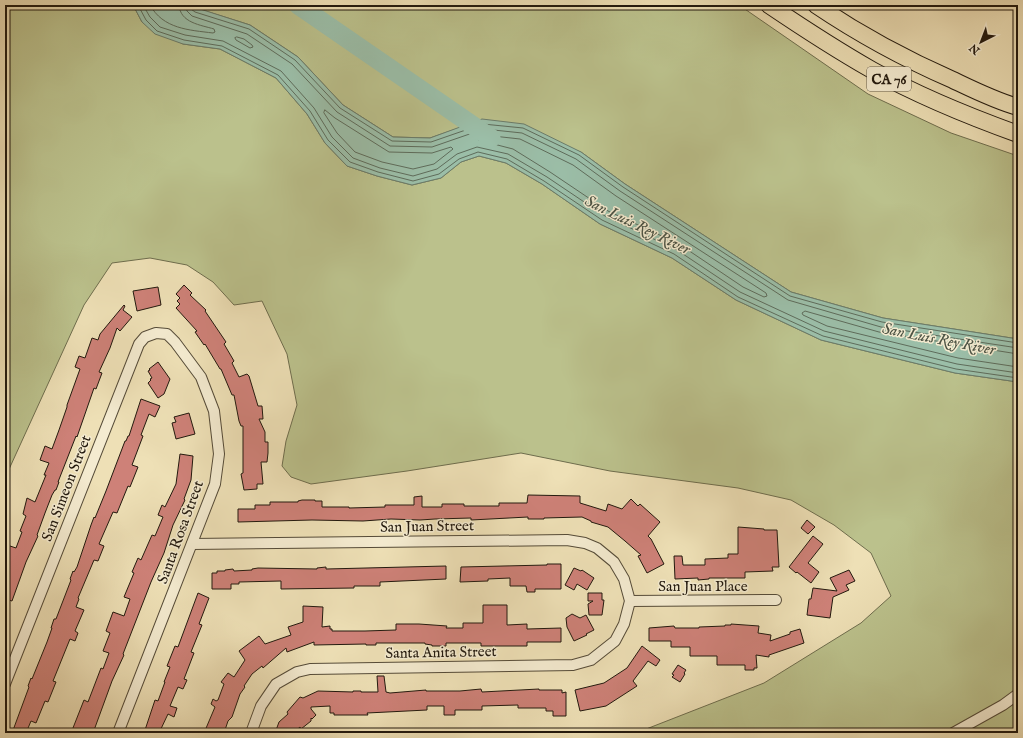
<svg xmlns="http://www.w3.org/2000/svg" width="1023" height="738" font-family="'IM FELL English',serif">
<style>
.green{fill:#bbc18c;stroke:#6e6d4d}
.water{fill:#9bbea8;stroke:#6b7c6a}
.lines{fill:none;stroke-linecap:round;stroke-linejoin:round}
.shore{stroke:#5e6c5b;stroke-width:1}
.river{stroke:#9bbea8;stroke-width:19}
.building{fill:#ce8178;stroke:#22190e}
.minor-casing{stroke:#554b38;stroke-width:12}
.trunk-casing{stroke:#22190e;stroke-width:18}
.minor{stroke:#f4ebd0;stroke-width:10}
.trunk{stroke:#eee0b6;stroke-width:16}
.labels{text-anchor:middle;stroke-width:3;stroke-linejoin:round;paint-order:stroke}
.shield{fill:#f4ebd0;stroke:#615848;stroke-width:1}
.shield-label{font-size:14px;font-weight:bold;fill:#22190e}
.street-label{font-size:15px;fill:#22190e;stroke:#f4ebd0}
.water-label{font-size:16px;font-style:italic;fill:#4c5344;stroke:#f4ebd0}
</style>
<rect width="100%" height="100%" fill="#eee0b6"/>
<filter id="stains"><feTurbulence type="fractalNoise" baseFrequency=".005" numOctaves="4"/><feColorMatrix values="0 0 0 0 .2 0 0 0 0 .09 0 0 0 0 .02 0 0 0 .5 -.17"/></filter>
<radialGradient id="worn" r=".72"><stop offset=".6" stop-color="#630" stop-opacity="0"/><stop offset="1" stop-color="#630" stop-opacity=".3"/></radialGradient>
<g class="green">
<path d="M5,5H133L142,22L183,44L220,49L276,78L307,114L325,143L347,166L377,176L412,185L441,178L461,162L479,156L506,163L542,184L600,224L672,258L736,300L821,340L955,373L1018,382V733H636L764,683L861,623L891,596L871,553L834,525L791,500L738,488L610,471L521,453L407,471L311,484L291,477L282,466L286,441L297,405L287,354L262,301L234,305L213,282L187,265L150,258L112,263L84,305L5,478Z"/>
<path d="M192,5H739L868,94L951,133L1018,156V339L883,318L791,292L625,184L581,152L482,120L430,138L393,137L343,105L298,57L250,25L196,8Z"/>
</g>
<path class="water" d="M133,5H192L197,8L250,25L298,57L343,105L393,137L430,138L482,119L524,124L581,152L625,184L791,292L883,318L1018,339V382L955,373L821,340L736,300L672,258L600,224L542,184L506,163L479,156L461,162L441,178L412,185L377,176L347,166L325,143L307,114L276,78L220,49L183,44L155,34L142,22Z"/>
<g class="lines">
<g class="shore">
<path d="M138,5L146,20L157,31L184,40L222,46L278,75L310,111L328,140L350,162L378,172L413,181L439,174L459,159L478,152L507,159L544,181L602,220L674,254L738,297L823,336L956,369L1018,378"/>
<path d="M143,5L150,17L160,27L185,35L223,41L281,71L314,108L332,137L353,158L380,168L413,176L437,169L457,154L477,147L508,154L547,177L605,216L677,250L740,292L824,331L957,364L1018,373"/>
<path d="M150,5C163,29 189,30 213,33L215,32L214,29C201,25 180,23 179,5"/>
<path d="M185,5L187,11L192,16L247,34L292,64L337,112L390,146L432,147L484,129L522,133L576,159L620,191L788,300L881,327L1018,348"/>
<path d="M191,5V9L195,12L249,29L295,60L340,108L392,141L431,142L483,124L523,128L579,155L623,187L790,296L882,322L1018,343"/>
<path d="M237,37L244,39L252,45L253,47L250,48L236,40L235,38Z"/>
<path d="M325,110L335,118L389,152L432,153L451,147L453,149L434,164L413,169L382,162L355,152L337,133L324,113Z"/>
<path d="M484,135L520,139L573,165L616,196L766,293L767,296L764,297L743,287L679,244L608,211L550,172L513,149L478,140V137Z"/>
<path d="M1018,354L879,332L805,311L802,313L803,315L827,326L958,358L1018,367"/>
</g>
<path class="river" d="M298,5L491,138"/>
</g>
<g class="building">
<path d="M184,285L192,293L190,295L206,310L205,311L226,342L224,344L234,361L232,363L239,377L247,374L249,376L258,406H262L263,419H259L265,432V442H268V453L267,462H261L263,484H257V489L244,490L241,474L243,473V426H241L239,421L234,395H232L221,369H220L205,344L204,345L195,332L197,331L176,308L180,304L177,301L180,298L176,294Z"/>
<path d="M158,287L161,305L137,311L133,291Z"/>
<path d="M124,305L125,306L123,310L132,317L120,331L117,328L110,348L99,372L102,373L96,389L94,388L77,437L76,436L58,482H59L56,490H55L52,495L45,513L37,535L38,536L26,562L12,601L5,599V580L8,570L5,569V549L7,545L16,548L22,532L20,531L26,516L23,514L27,498L35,502L46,475H44L49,463L40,460L45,446L52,449L59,430L67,407V405L80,369L75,367L79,356L85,358L92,338L98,340L100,334Z"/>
<path d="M158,362L170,379L164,394L158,398L148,383L151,380L150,379L152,378L148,371L150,370L149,369Z"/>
<path d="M141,399L160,406L155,417L149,414L141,435L143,436L132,465L138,467L130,487L128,486L117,513L113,512L99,544L104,546L98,561L94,560L78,598L79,599L76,607L84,610L75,631L78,633L75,641L70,639L53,681L56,682L48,702L45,701L36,723L31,721L26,733H12L29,687L28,686L31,678L32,679L47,642L52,628H51L54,619H56L71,580L70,579L73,571L74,572L77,567L91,525L94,517L95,518L106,491L125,441H126L128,436H129Z"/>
<path d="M189,413L195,434L176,439L172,423L176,422L174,417Z"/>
<path d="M180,454L193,456L191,480L184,499L185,500L173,525L164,553L151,582L123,654L124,655L112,681L93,733H71L84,700L88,702L101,668L103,669L109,653L103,651L110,633L106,631L113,612L124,616L130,599L124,597L134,573L132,572L138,558L141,560L152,535L155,536L163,517L158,515L162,505L165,507L176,484Z"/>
<path d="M528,495L580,496V503L606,511L608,504L622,509L631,499L638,506L640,504L660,522L648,536L651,539L664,564L647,573L638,556L641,555L625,541L608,527L591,522V521L582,517L544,518V519H528V517L471,520V518L435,519L420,520L391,519L363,521L312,520L238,522V509H255V505H270V502H298V501L302,500H315V501H322V507H349V508L385,507V505H414V497L422,496V507H442V504H464V506H499V503H527Z"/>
<path d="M807,520L815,527L808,534L801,528Z"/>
<path d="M738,527L764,529V530H777L779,567H772L773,571L745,572V578H709V579L698,580V578L675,579L674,556H682L683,565H705V559L728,558V554H738Z"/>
<path d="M813,536L823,544L808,563L819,572L811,583L797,572L796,573L789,567Z"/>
<path d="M547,564H561V589H535V592H527L526,586H510V578L488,579V581L460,582L461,567L547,565Z"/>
<path d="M446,566V579L380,582V586H354V588L281,589V581L239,582V584H231V589H212V573H217V571H225V570L233,569L234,571L252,570V569L258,568L317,569V568L326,567V569Z"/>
<path d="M574,568L581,571L582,570L594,578L587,590L577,584L574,590L565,585Z"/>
<path d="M849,570L855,581L846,585L849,590L833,597L830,618L807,615L809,599H811L813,588L837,591L830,578Z"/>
<path d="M198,593L209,598L199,624L202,625L191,652L194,653L184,679L187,680L183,689L178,687L170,706L177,708L174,717L168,714L159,733H144L155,700L158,701L165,682H164L170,667L167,666L175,646L178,647Z"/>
<path d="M588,593H602V600H604L602,615H589L588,604L593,601H588Z"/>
<path d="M483,605H507V625L527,624V629L561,628V642H527V646H481V643H446V646H432V645L425,644V643H376V645H366V644L314,645V642L287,652L286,648L263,668L262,666L252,674L244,686L245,687L240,694L232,717L228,721L224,733H204L215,707L211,704L213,699L216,701L218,700L224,684L221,682L228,673L234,677L245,660L239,651L259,636L265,644L291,635L288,627L303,622V606L323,607L322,627L330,626V629H332V631H365L396,630V624H419L447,626L446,628H463V623H483Z"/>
<path d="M572,614L580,618L586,615L594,630L586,634L587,635L574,641L567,627L566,618Z"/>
<path d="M731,624L759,626L758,633L771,635L770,641L790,634V632L800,629L804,643L769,655V657L756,655L757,668H754V670H745V665H717V656H690V647H671V641H649V628L674,626L675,628H699V627L725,626V625H731Z"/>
<path d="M642,646L660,660L656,666L648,661L633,681L637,686L606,706L580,711L575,690L604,683L627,668Z"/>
<path d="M678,665L686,670L684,673L685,674L680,682L672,677L674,675L672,674Z"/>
<path d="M377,676H384L386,692L390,693L426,690V691H460L481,689L482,692L539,689V690H562V693L566,692V716H553V711H546V708H518V705L482,706V710H455V715H444V706H427V710L367,713L368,715H334V713H330V706L311,707V709L316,715L312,719L311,718V721L301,729L300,727L293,733H275L279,722L288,714L287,712L300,697L303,698L318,691L353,692V691H361V692H378Z"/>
</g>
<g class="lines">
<g class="minor-casing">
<g id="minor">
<path d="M192,544L567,540L585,543L597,548L614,562L624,579L630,601L624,624L615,641L591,660L573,665L310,669L297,672L276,684L261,706L251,733"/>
<path d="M630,601L776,600"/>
<path d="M5,684L139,344L145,337L156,333L167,334L175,342L201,377L214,411L219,454L215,484L118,733"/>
<path d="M953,733L1003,705L1018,694"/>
</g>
</g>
<g class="trunk-casing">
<g id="trunk">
<path d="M769,5C803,28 837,50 872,70C919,96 968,116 1018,134"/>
<path d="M816,5C859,34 905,59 953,80C974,90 996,101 1018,107"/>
</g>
</g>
<use href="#minor" class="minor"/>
<use href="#trunk" class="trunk"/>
</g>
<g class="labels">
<rect class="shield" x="867" y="67" width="44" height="24" rx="3"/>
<g class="shield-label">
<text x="889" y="84">CA 76</text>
</g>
<g class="street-label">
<text transform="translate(66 488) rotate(-69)" y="5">San Simeon Street</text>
<text transform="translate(427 526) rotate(-1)" y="5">San Juan Street</text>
<text transform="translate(180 532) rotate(-70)" y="5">Santa Rosa Street</text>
<text x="703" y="591">San Juan Place</text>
<text transform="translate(441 652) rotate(-1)" y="5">Santa Anita Street</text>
</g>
<g class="water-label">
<text transform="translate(638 224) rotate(26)" y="6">San Luis Rey River</text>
<text transform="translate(939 338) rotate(11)" y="6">San Luis Rey River</text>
</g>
</g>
<rect width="1023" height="738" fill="none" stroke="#eee0b6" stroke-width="20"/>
<rect x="6" y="6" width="1011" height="726" fill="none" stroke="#22190e" stroke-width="2"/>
<rect x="10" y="10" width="1003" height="718" fill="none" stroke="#22190e"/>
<g transform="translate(981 42) rotate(222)" stroke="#f4ebd0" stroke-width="3" paint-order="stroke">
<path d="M0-3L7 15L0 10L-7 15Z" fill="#22190e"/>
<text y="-6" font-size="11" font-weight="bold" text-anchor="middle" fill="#22190e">N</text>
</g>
<rect width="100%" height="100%" filter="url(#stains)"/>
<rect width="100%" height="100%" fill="url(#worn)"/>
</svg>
